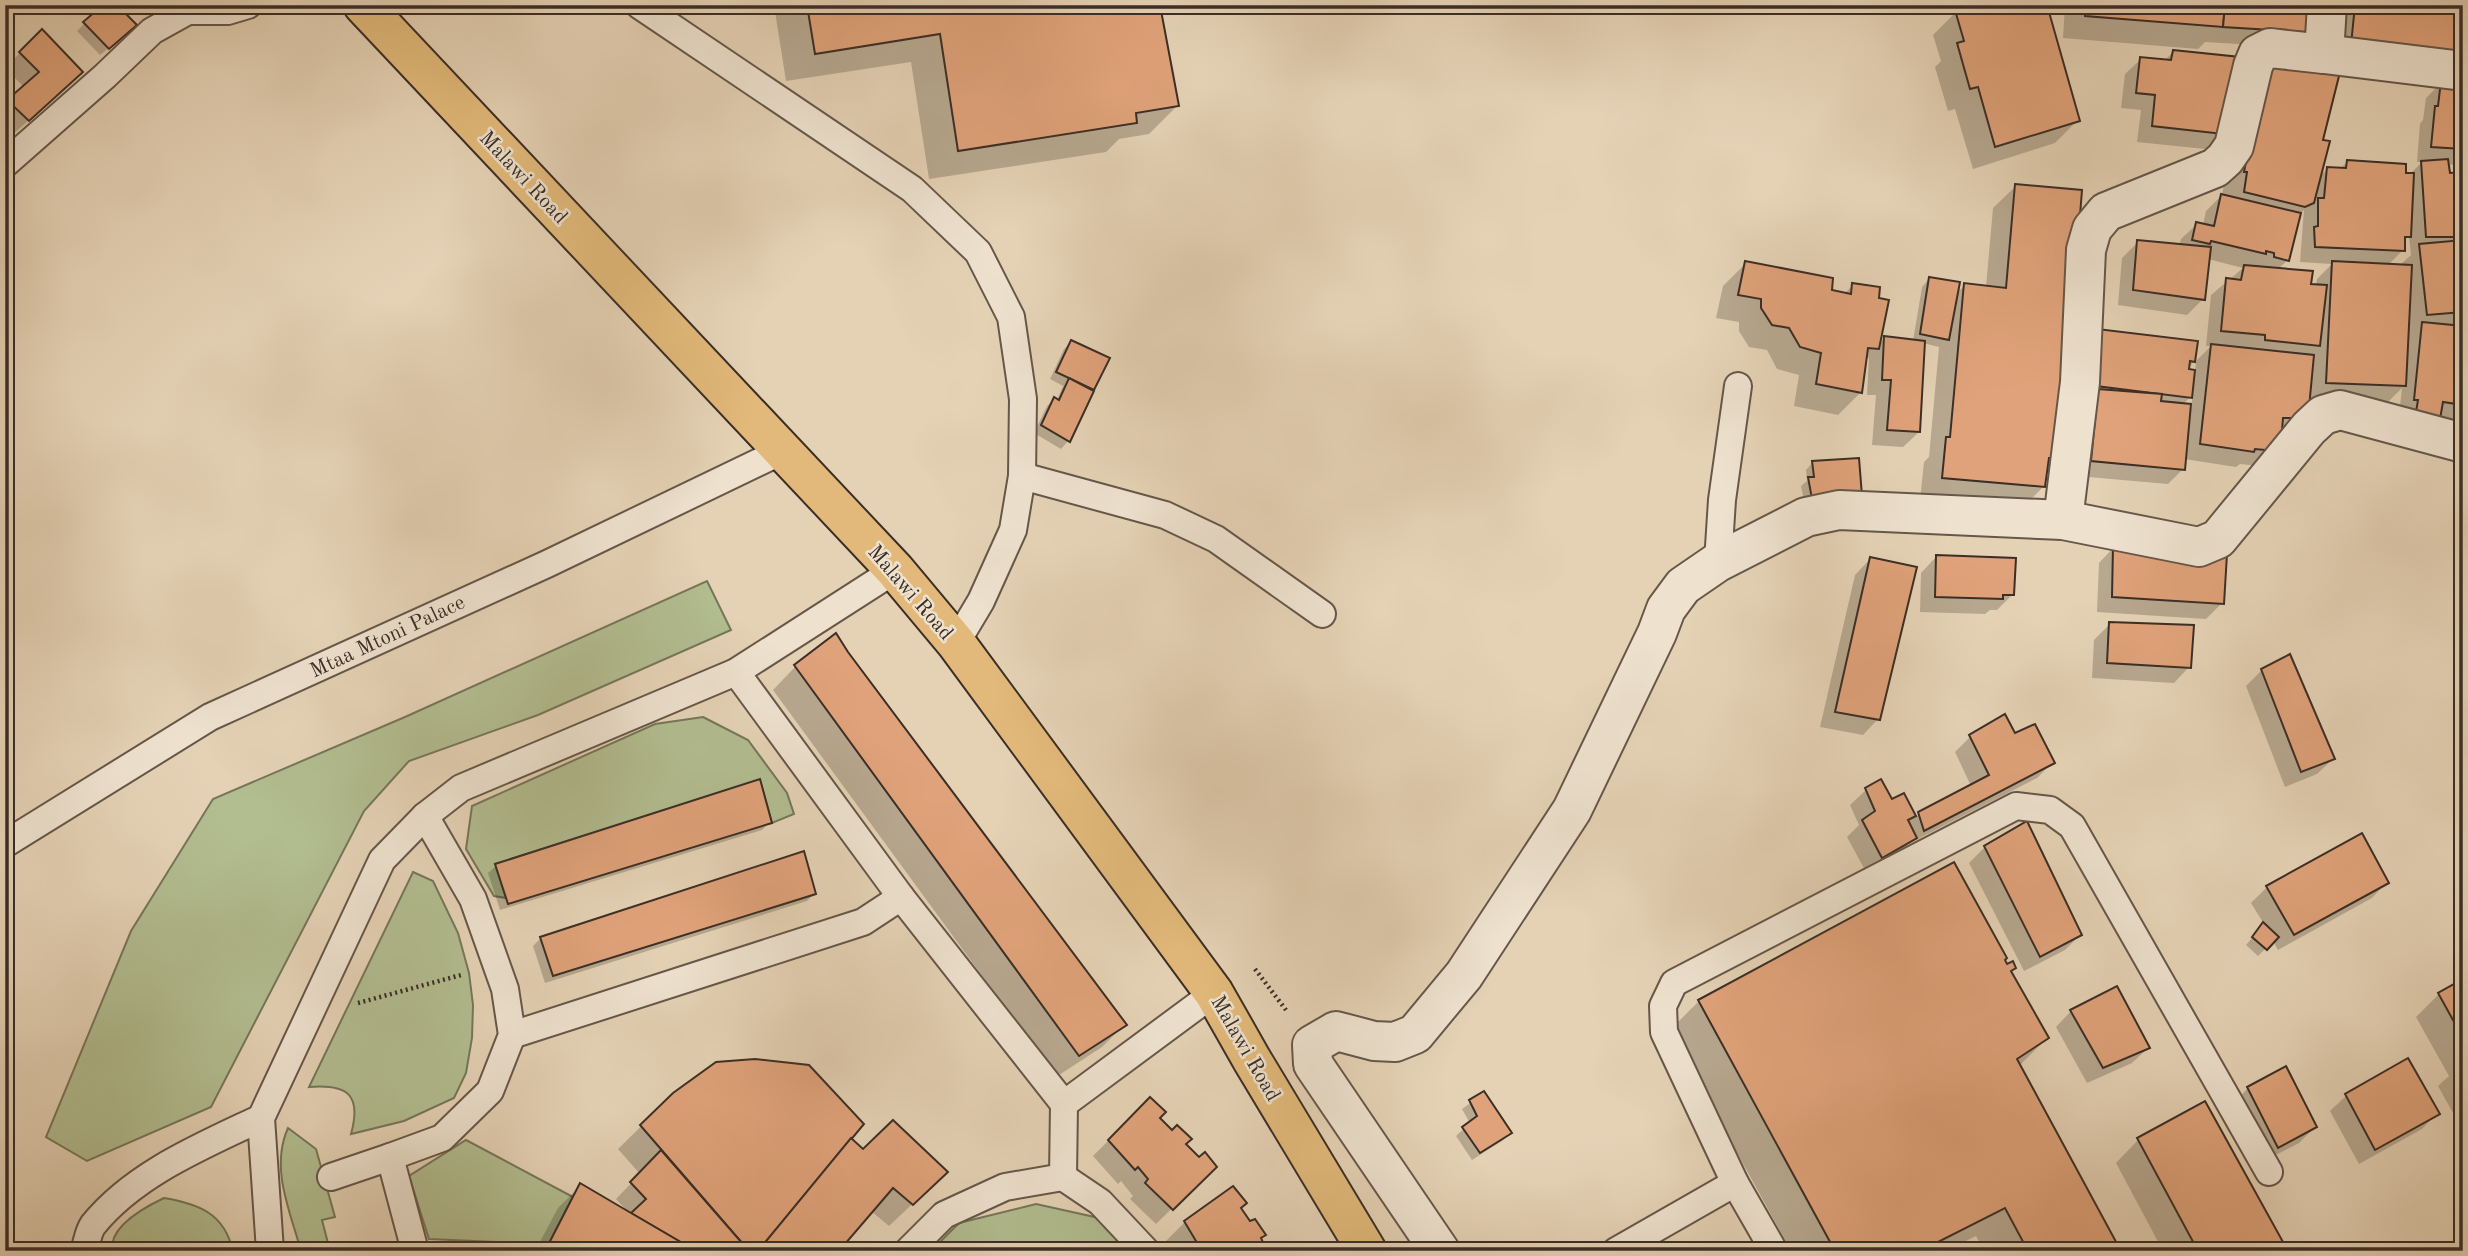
<svg xmlns="http://www.w3.org/2000/svg" width="2468" height="1256" font-family="'Old Standard TT',serif">
<style>
.green{fill:#b2bd90;stroke:#76765b;stroke-width:2}
.shadow{fill:#0003;fill-rule:evenodd}
.building{fill:#e0a27a;stroke:#3b2e26;stroke-width:2}
.lines{fill:none;stroke-linecap:round;stroke-linejoin:round}
.lane-casing{stroke:#66574a;stroke-width:30}
.street-casing{stroke:#66574a;stroke-width:42}
.primary-casing{stroke:#3b2e26;stroke-width:42}
.path{stroke:#3b2e26;stroke-width:4.5;stroke-dasharray:2 3.5;stroke-linecap:butt}
.lane{stroke:#eee2cf;stroke-width:26}
.street{stroke:#eee2cf;stroke-width:38}
.primary{stroke:#e2b97a;stroke-width:38}
.labels{text-anchor:middle;stroke-width:5;stroke-linejoin:round;paint-order:stroke}
.street-label{font-size:21px;fill:#3b2e26;stroke:#eee2cf}
</style>
<rect width="100%" height="100%" fill="#e5d2b5"/>
<filter id="stains"><feTurbulence type="fractalNoise" baseFrequency=".00286" numOctaves="4"/><feColorMatrix values="0 0 0 0 .2 0 0 0 0 .09 0 0 0 0 .02 0 0 0 .5 -.17"/></filter>
<radialGradient id="worn" r=".72"><stop offset=".6" stop-color="#630" stop-opacity="0"/><stop offset="1" stop-color="#630" stop-opacity=".3"/></radialGradient>
<g class="green">
<path d="M707,581L731,630L538,715L409,761L364,811L211,1107L87,1161L46,1137L131,931L213,799L405,717Z"/>
<path d="M703,717L748,740L787,793L794,814L772,823L760,780L495,864L506,898L494,896L466,849L472,806L655,724Z"/>
<path d="M413,872L433,881L458,933L469,973L473,1005L472,1038L466,1073L454,1098L404,1121L351,1134C362,1094 347,1084 309,1087Z"/>
<path d="M288,1128L316,1149L335,1217L322,1220L330,1251H301C290,1211 270,1168 288,1128Z"/>
<path d="M466,1140L573,1197L545,1251H519L497,1242L429,1239L409,1176Z"/>
<path d="M164,1198C199,1204 224,1213 233,1251H112C109,1226 145,1207 164,1198Z"/>
<path d="M1036,1204L1099,1218L1128,1251H931L959,1223Z"/>
</g>
<g class="shadow">
<path d="M774,5H1159L1178,105L1149,134L1119,139L1106,152L929,179L911,62L786,81Z"/>
<path d="M2065,5H2321L2304,48L2205,42L2198,49L2063,38Z"/>
<path d="M2341,5H2463L2336,60Z"/>
<path d="M1956,12L2078,120L2055,143L1973,169L1955,109L1948,111L1935,67L1941,61L1933,35Z"/>
<path d="M85,23L127,33L100,55L77,31Z"/>
<path d="M42,31L65,88L12,135L5,128V104L24,87L5,68Z"/>
<path d="M2173,52L2238,59L2215,150L2137,142L2141,110L2121,108L2125,74L2141,59L2164,61Z"/>
<path d="M2243,83L2321,142L2319,178L2327,169H2340L2347,162L2409,175L2422,162H2417L2420,124L2423,120L2426,98L2441,83L2463,84V166L2447,164L2448,175L2463,174V422L2399,415L2402,388L2389,401L2308,398L2259,466L2240,464L2236,467L2184,459L2183,469L2168,484L2077,476L2082,347L2194,361L2187,371L2195,372L2196,361L2211,346H2206L2211,295L2243,268L2208,259L2203,299L2187,315L2118,305L2122,258L2138,242L2179,246L2181,239L2197,224L2203,225L2206,211L2222,195ZM2304,210L2300,262L2332,264L2317,279L2316,286L2309,285L2278,269L2288,260L2298,216ZM2409,236L2411,255L2399,266L2388,265L2403,250V242ZM2193,395L2191,406L2182,405L2185,402Z"/>
<path d="M2016,186L2059,458L2046,471L2044,486L2021,509L1920,500L1924,462L1929,457L1939,347L1923,343L1919,432L1903,447L1872,445L1876,395H1867L1869,357L1865,361L1861,392L1838,415L1794,406L1799,375L1777,369L1767,350L1749,347L1739,331V322L1716,318L1723,286L1746,263L1844,294L1853,285L1879,344L1885,338L1913,341L1922,287L1929,279L1956,294L1965,285L1986,287L1993,208Z"/>
<path d="M1071,342L1108,359L1068,441L1061,449L1034,433L1047,406L1054,399L1057,400L1063,386L1050,379L1064,349Z"/>
<path d="M1857,459L1805,506L1801,486L1807,481L1806,470L1813,462Z"/>
<path d="M2114,547L2222,603L2206,619L2097,612L2099,563Z"/>
<path d="M1936,557L2012,595L1997,610H1990L1985,614L1920,612L1921,573Z"/>
<path d="M1870,559L1878,719L1863,735L1820,727L1855,575Z"/>
<path d="M2110,624L2189,667L2174,683L2092,678L2094,640Z"/>
<path d="M835,636L1124,1025L1102,1047L1056,1077L773,690L795,667Z"/>
<path d="M2262,670L2333,759L2317,774L2285,787L2246,686Z"/>
<path d="M2015,735L2052,763L2037,778L1908,844L1899,853L1866,872L1847,837L1859,825L1850,805L1866,790L1891,802L1904,795L1915,817L1971,786L1955,752L1970,737Z"/>
<path d="M770,822L762,830L500,910L488,873L496,866Z"/>
<path d="M1985,847L2080,935L2065,950L2024,971L1969,863Z"/>
<path d="M2387,882L2372,898L2278,950L2273,941L2258,956L2246,945L2264,924L2251,903L2267,887Z"/>
<path d="M814,894L807,901L545,983L533,946L541,938Z"/>
<path d="M2003,960L2047,1038L2019,1066L2119,1251H1984L1976,1236L1946,1251H1791L1670,1030L1699,1001Z"/>
<path d="M2463,981V1108L2453,1113L2438,1086L2449,1076L2416,1017L2439,994Z"/>
<path d="M2071,1011L2148,1048L2132,1063L2087,1083L2056,1027Z"/>
<path d="M2407,1060L2437,1113L2422,1129L2359,1164L2330,1111L2346,1096Z"/>
<path d="M2248,1088L2315,1127L2299,1143L2262,1162L2233,1104Z"/>
<path d="M1484,1093L1510,1133L1502,1141L1472,1160L1456,1136L1470,1123L1462,1109Z"/>
<path d="M674,1094L849,1138L863,1152L923,1194L889,1226L871,1211L837,1251H535L558,1208L581,1185L628,1212L616,1199L640,1174L618,1149Z"/>
<path d="M1150,1099L1158,1118L1184,1144L1199,1182L1156,1224L1130,1199L1133,1196L1121,1181L1118,1184L1093,1156Z"/>
<path d="M2138,1140L2286,1251H2163L2116,1163Z"/>
<path d="M1239,1208L1265,1251H1166L1162,1245L1185,1222Z"/>
</g>
<g class="building">
<path d="M103,5H117L137,25L109,49L83,22Z"/>
<path d="M807,5H1160L1179,106L1136,113L1137,123L958,151L940,34L815,54Z"/>
<path d="M1973,5H2047L2080,121L1995,147L1978,87L1970,89L1957,43L1964,41L1955,10Z"/>
<path d="M2085,5H2225L2223,27L2085,16Z"/>
<path d="M2225,5H2322L2321,33L2223,27Z"/>
<path d="M2355,5H2463V60L2351,45Z"/>
<path d="M42,29L83,72L29,121L7,100L39,72L19,52Z"/>
<path d="M2173,50L2240,57L2232,135L2152,126L2155,95L2136,93L2140,57L2171,60Z"/>
<path d="M2266,58L2340,72L2323,140L2330,141L2314,203L2305,207L2244,192L2247,172H2244Z"/>
<path d="M2441,81L2463,82V149L2431,147L2435,106H2438Z"/>
<path d="M2448,159L2450,173L2463,172V237H2426L2421,161Z"/>
<path d="M2347,160L2406,164V173H2414L2411,237H2405V251L2315,247L2314,227L2318,226V198H2324L2327,167L2346,168Z"/>
<path d="M2015,184L2082,190L2061,458H2049L2045,487L1942,478L1946,437H1950L1964,283L2006,288Z"/>
<path d="M2221,194L2301,213L2289,261L2274,257V253L2266,251V254L2211,241L2210,244L2192,240L2196,222L2214,226Z"/>
<path d="M2137,240L2211,247L2205,300L2133,290Z"/>
<path d="M2463,240V312L2427,315L2419,244Z"/>
<path d="M1745,261L1833,278L1832,290L1851,294L1852,283L1880,287L1879,298L1889,300L1879,349L1868,348L1862,393L1816,384L1821,353L1800,347L1789,328L1772,325L1761,308V299L1738,295Z"/>
<path d="M2332,261L2412,265L2406,386L2326,383Z"/>
<path d="M2244,265L2313,271L2311,284L2327,285L2320,346L2265,340V335L2221,331L2226,278L2241,280Z"/>
<path d="M1929,277L1960,282L1949,340L1920,334Z"/>
<path d="M2422,322L2463,326V405L2443,402L2440,419L2415,418L2418,400H2414Z"/>
<path d="M2097,329L2198,341L2195,362L2190,361L2189,369L2195,370L2192,398L2096,386Z"/>
<path d="M1884,336L1925,341L1920,432L1887,430L1891,380H1882Z"/>
<path d="M1071,340L1110,358L1094,390L1056,372Z"/>
<path d="M2211,344L2314,355L2308,418H2283L2281,444L2277,451L2255,449L2254,452L2200,444Z"/>
<path d="M1069,378L1094,391L1070,442L1041,425L1054,397L1059,400Z"/>
<path d="M2098,389L2162,394L2161,401L2191,404L2185,470L2091,461Z"/>
<path d="M1859,458L1862,496L1812,499L1808,477H1814L1812,461Z"/>
<path d="M2113,546L2227,554L2224,604L2112,597Z"/>
<path d="M1936,555L2016,558L2014,595H2003V599L1935,597Z"/>
<path d="M1870,557L1917,567L1880,720L1835,712Z"/>
<path d="M2109,622L2194,625L2191,668L2107,663Z"/>
<path d="M836,633L848,652L1127,1025L1079,1056L794,665Z"/>
<path d="M2290,654L2335,759L2301,772L2261,669Z"/>
<path d="M2005,714L2015,733L2035,724L2055,763L1924,831L1918,812L1989,775L1969,735Z"/>
<path d="M760,779L772,823L508,904L495,864Z"/>
<path d="M1881,779L1892,799L1904,793L1916,816L1908,820L1917,838L1882,858L1862,820L1875,811L1865,788Z"/>
<path d="M2027,821L2082,935L2040,957L1984,846Z"/>
<path d="M2362,833L2389,883L2294,935L2266,886Z"/>
<path d="M804,851L816,894L553,976L540,937Z"/>
<path d="M1954,862L2007,958L2005,960L2007,964L2013,961L2016,968L2011,971L2049,1038L2017,1059L2121,1251H2028L2005,1208L1926,1248L1927,1251H1835L1698,1000Z"/>
<path d="M2263,922L2279,937L2267,950L2252,937Z"/>
<path d="M2463,979V1038L2438,993Z"/>
<path d="M2117,986L2150,1048L2103,1068L2070,1010Z"/>
<path d="M2408,1058L2440,1114L2375,1150L2345,1094Z"/>
<path d="M755,1059L809,1065L864,1124L758,1251H749L640,1125L673,1093L716,1062Z"/>
<path d="M2286,1066L2317,1127L2278,1148L2247,1087Z"/>
<path d="M1484,1091L1512,1133L1480,1153L1462,1127L1477,1116L1469,1100Z"/>
<path d="M1150,1097L1166,1112L1160,1118L1172,1130L1177,1125L1192,1139L1186,1144L1199,1157L1205,1152L1217,1167L1173,1210L1145,1183L1148,1179L1138,1167L1135,1170L1108,1140Z"/>
<path d="M2205,1101L2288,1251H2198L2137,1138Z"/>
<path d="M893,1120L948,1172L913,1205L893,1188L839,1251H758L851,1138L863,1149Z"/>
<path d="M661,1150L749,1251H696L631,1213L646,1199L630,1182Z"/>
<path d="M580,1183L631,1213L696,1251H545Z"/>
<path d="M1233,1186L1247,1203L1241,1208L1250,1221L1255,1219L1266,1235L1261,1238L1267,1251H1202L1184,1221Z"/>
</g>
<g class="lines">
<g class="lane-casing">
<g id="lane">
<path d="M639,5L912,189L978,252L1011,317L1023,399L1022,476L1013,530L981,601L956,643"/>
<path d="M5,164L105,76L152,31L188,11H228L248,5"/>
<path d="M1022,476L1165,515L1216,539L1322,614"/>
<path d="M1718,562L1722,500L1738,386"/>
<path d="M736,672L901,897L1064,1104L1063,1177L1005,1187L944,1215L908,1251"/>
<path d="M5,844L210,717L547,564L782,451"/>
<path d="M512,1035L863,922L901,897"/>
<path d="M1064,1104L1214,993"/>
<path d="M331,1177L390,1157"/>
<path d="M1063,1177L1100,1202L1146,1251"/>
<path d="M1735,1183L1664,1032L1663,1006L1674,983L2016,806L2050,810L2072,826L2269,1172"/>
<path d="M84,1251C87,1243 88,1232 93,1225C134,1174 202,1146 261,1118"/>
<path d="M270,1251L261,1118L382,860L425,816L461,788L736,672L895,570"/>
<path d="M415,1251L390,1157L442,1138L490,1091L512,1035L505,989L473,899L425,816"/>
<path d="M1616,1251L1735,1183L1774,1251"/>
</g>
</g>
<g class="street-casing">
<g id="street">
<path d="M2324,54L2463,71"/>
<path d="M2063,520L2080,382L2086,250L2092,229L2106,212L2215,168L2225,159L2234,146L2253,66L2258,54L2270,48L2324,54L2327,5"/>
<path d="M1440,1251L1313,1064L1312,1045L1336,1031L1374,1041L1395,1042L1415,1034L1464,975L1572,810L1657,633L1666,609L1683,586L1718,562L1806,517L1839,510L2063,520L2199,547L2218,539L2309,428L2323,415L2340,410L2463,443"/>
</g>
</g>
<g class="primary-casing">
<path id="primary" d="M363,5L895,570L956,643L1214,993L1252,1060L1367,1251"/>
</g>
<g class="path">
<path d="M1255,969L1286,1010"/>
<path d="M358,1003L461,975"/>
</g>
<use href="#lane" class="lane"/>
<use href="#street" class="street"/>
<use href="#primary" class="primary"/>
</g>
<g class="labels">
<g class="street-label">
<text transform="translate(524 177) rotate(47)" y="7">Malawi Road</text>
<text transform="translate(911 592) rotate(49)" y="7">Malawi Road</text>
<text transform="translate(387 636) rotate(-25)" y="7">Mtaa Mtoni Palace</text>
<text transform="translate(1246 1048) rotate(60)" y="7">Malawi Road</text>
</g>
</g>
<rect width="2468" height="1256" fill="none" stroke="#e5d2b5" stroke-width="28"/>
<rect x="7" y="7" width="2454" height="1242" fill="none" stroke="#3b2e26" stroke-width="3.5"/>
<rect x="14" y="14" width="2440" height="1228" fill="none" stroke="#3b2e26" stroke-width="2"/>
<rect width="100%" height="100%" filter="url(#stains)"/>
<rect width="100%" height="100%" fill="url(#worn)"/>
</svg>
